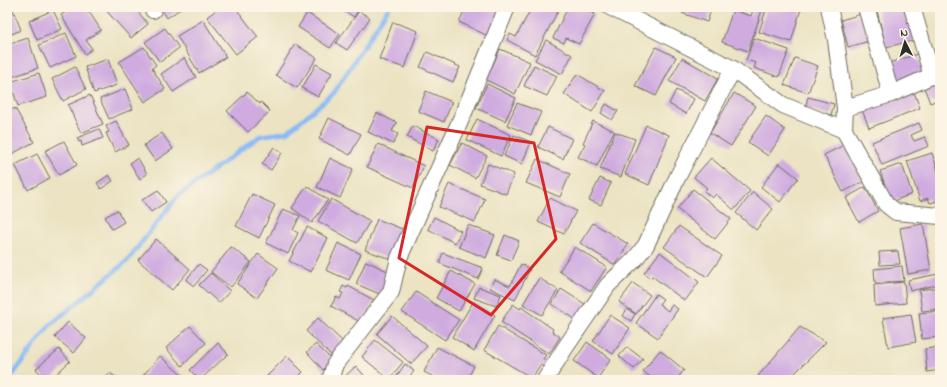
<svg xmlns="http://www.w3.org/2000/svg" width="947" height="387" font-family="'Indie Flower',sans-serif">
<style>
.lines{fill:none;stroke-linecap:round;stroke-linejoin:round}
.stream{stroke:#89baf5;stroke-width:4.5}
.building{fill:#cfabe0}
.minor-casing{stroke:#6e6b60;stroke-width:18}
.minor{stroke:#fff;stroke-width:16}
.marked{fill:none;stroke:#d62828;stroke-width:3;stroke-linejoin:round}
</style>
<rect width="100%" height="100%" fill="#fcf5e5"/>
<filter id="ink" filterUnits="userSpaceOnUse"><feTurbulence type="fractalNoise" baseFrequency=".025" numOctaves="2"/><feDisplacementMap in="SourceGraphic" scale="8" xChannelSelector="R" yChannelSelector="G"/><feConvolveMatrix kernelMatrix="1 2 1 2 8 2 1 2 1" color-interpolation-filters="sRGB"/></filter>
<filter id="wash" filterUnits="userSpaceOnUse"><feTurbulence type="fractalNoise" baseFrequency=".012" numOctaves="4" result="noise"/><feDisplacementMap in="SourceGraphic" scale="16" xChannelSelector="R" yChannelSelector="G"/><feGaussianBlur stdDeviation="0.9" result="paint"/><feColorMatrix in="noise" values="0 0 0 0 0 0 0 0 0 0 0 0 0 0 0 0 0 1.4 0 .05"/><feComposite in="paint" operator="in"/></filter>
<g filter="url(#wash)">
<rect width="100%" height="100%" fill="#ebe3c2"/>
<g class="lines">
<path class="stream" d="M9,380L49,326L127,261L178,196L260,136L287,132L334,93L389,7"/>
</g>
<g id="blocks">
<g class="building">
<path d="M7,7H12L21,30L7,36Z"/>
<path d="M74,7H86L101,30L86,40L92,49L85,54L61,15Z"/>
<path d="M103,7H134L148,24L131,38Z"/>
<path d="M160,7H183L167,18Z"/>
<path d="M220,7H235L258,37L236,54L207,17Z"/>
<path d="M338,7H356L359,9L354,17Z"/>
<path d="M466,7H487L501,13L490,37L459,22Z"/>
<path d="M532,7H560L535,55L507,40L510,34L516,37Z"/>
<path d="M568,7H581L595,14L579,44L566,38L564,43L553,38Z"/>
<path d="M684,7H712L707,22L682,13Z"/>
<path d="M754,7H763L748,51L722,42L733,10L751,16Z"/>
<path d="M767,7H796L801,9L791,42L759,32Z"/>
<path d="M876,7H909L917,40L886,47Z"/>
<path d="M53,10L62,29L37,40L29,21Z"/>
<path d="M359,11L370,18L347,50L336,43Z"/>
<path d="M307,13L340,34L330,48L298,27Z"/>
<path d="M865,13L873,40L848,47L841,20Z"/>
<path d="M203,20L226,57L199,73L177,36Z"/>
<path d="M393,22L418,31L405,68L379,59Z"/>
<path d="M165,28L179,48L160,62L145,42Z"/>
<path d="M66,33L76,56L50,68L39,45Z"/>
<path d="M28,38L38,68L9,78L7,73V45Z"/>
<path d="M754,38L789,50L779,77L754,68L756,63L746,60Z"/>
<path d="M546,40L572,55L562,74L535,60Z"/>
<path d="M295,44L317,58L297,88L276,75Z"/>
<path d="M144,47L156,65L152,68L165,89L145,102L119,62Z"/>
<path d="M656,47L676,57L656,96L635,86Z"/>
<path d="M500,49L530,62L515,94L486,80Z"/>
<path d="M427,52L460,67L453,82L420,67Z"/>
<path d="M917,54L924,74L896,84L889,63Z"/>
<path d="M184,58L196,77L173,92L161,74Z"/>
<path d="M682,58L718,78L705,101L669,81Z"/>
<path d="M795,58L818,66L808,93L784,85Z"/>
<path d="M108,59L117,85L94,93L85,67Z"/>
<path d="M316,64L332,73L318,97L302,88Z"/>
<path d="M534,65L557,76L547,96L524,86Z"/>
<path d="M75,67L86,89L63,101L52,79Z"/>
<path d="M39,73L47,97L18,106L10,82Z"/>
<path d="M577,74L605,91L592,112L564,94Z"/>
<path d="M940,76V99L930,103L922,82Z"/>
<path d="M487,84L516,98L505,121L476,108Z"/>
<path d="M912,87L920,108L869,128L861,107Z"/>
<path d="M125,89L133,109L109,119L100,99Z"/>
<path d="M676,90L694,99L686,114L669,104Z"/>
<path d="M426,91L452,102L444,122L418,111Z"/>
<path d="M247,92L260,104L261,102L270,111L248,132L227,111Z"/>
<path d="M734,93L756,106L731,146L710,133Z"/>
<path d="M90,95L103,124L81,133L68,105Z"/>
<path d="M808,97L834,104L831,115L805,108Z"/>
<path d="M517,103L541,112L531,135L507,125Z"/>
<path d="M606,104L618,111L612,120L601,113Z"/>
<path d="M15,108L34,142L12,154L7,144V112Z"/>
<path d="M377,113L397,123L392,131L398,134L393,144L368,132Z"/>
<path d="M766,116L785,130L768,156L748,142Z"/>
<path d="M329,118L361,134L350,155L319,139Z"/>
<path d="M477,119L511,135L501,156L467,140Z"/>
<path d="M116,121L129,145L115,152L106,133L109,132L106,126Z"/>
<path d="M593,121L614,131L597,166L578,157L585,144L583,143Z"/>
<path d="M919,123L922,130L911,135L914,141L925,137L929,146L882,165L872,142Z"/>
<path d="M646,125L669,135L649,185L625,174Z"/>
<path d="M413,126L439,139L433,151L407,137Z"/>
<path d="M548,127L572,139L563,159L538,147Z"/>
<path d="M99,129L103,138L82,146L81,141L79,142L77,138Z"/>
<path d="M615,132L635,139L621,177L600,169Z"/>
<path d="M162,133L173,149L155,161L144,145Z"/>
<path d="M514,135L531,142L522,164L504,156Z"/>
<path d="M64,141L77,165L59,175L45,151Z"/>
<path d="M462,143L487,156L475,178L450,165Z"/>
<path d="M378,144L424,166L413,188L367,167Z"/>
<path d="M846,144L865,181L843,192L824,155Z"/>
<path d="M274,147L282,153L271,170L262,164Z"/>
<path d="M932,153L940,177V200L930,203L928,198L920,201L907,161Z"/>
<path d="M37,154L50,178L28,190L15,165Z"/>
<path d="M138,158L147,174L140,179L130,163Z"/>
<path d="M330,158L353,169L340,198L317,187Z"/>
<path d="M711,158L750,191L734,210L716,194L712,198L704,191L707,188L694,177Z"/>
<path d="M537,159L570,174L560,197L526,183Z"/>
<path d="M779,163L798,178L780,202L761,187Z"/>
<path d="M488,164L514,174L506,194L480,184Z"/>
<path d="M902,164L912,194L891,202L880,171Z"/>
<path d="M109,175L113,181L101,189L97,183Z"/>
<path d="M600,178L611,183L601,205L589,200Z"/>
<path d="M449,184L485,199L475,222L439,207Z"/>
<path d="M307,186L328,200L312,223L292,208Z"/>
<path d="M865,187L878,211L859,222L846,198Z"/>
<path d="M693,189L731,219L715,239L677,209Z"/>
<path d="M158,190L166,202L151,212L142,200Z"/>
<path d="M753,192L773,209L756,230L736,213Z"/>
<path d="M252,194L275,205L259,238L236,226Z"/>
<path d="M550,198L576,211L564,234L538,222Z"/>
<path d="M331,199L370,221L357,243L318,221Z"/>
<path d="M283,209L300,216L293,230L298,233L288,254L266,243Z"/>
<path d="M117,210L124,222L112,229L105,217Z"/>
<path d="M434,217L461,231L455,243L428,229Z"/>
<path d="M377,219L405,230L393,260L365,250Z"/>
<path d="M593,223L628,244L615,265L580,243Z"/>
<path d="M923,224L931,270L908,274L900,228Z"/>
<path d="M468,225L495,235L486,258L459,247Z"/>
<path d="M679,226L722,256L707,277L664,247Z"/>
<path d="M307,227L328,238L311,272L289,261Z"/>
<path d="M505,235L519,241L511,260L497,255Z"/>
<path d="M156,239L190,269L172,290L138,260Z"/>
<path d="M338,243L361,254L349,280L326,270Z"/>
<path d="M231,247L251,262L231,287L211,272Z"/>
<path d="M575,247L607,267L591,291L559,271Z"/>
<path d="M898,251L900,264L880,265L879,252Z"/>
<path d="M660,252L699,282L685,301L652,276L650,278L644,273Z"/>
<path d="M443,253L483,268L478,279L439,263Z"/>
<path d="M258,254L278,268L257,298L237,284Z"/>
<path d="M366,261L392,273L382,295L356,284Z"/>
<path d="M199,264L207,270L194,286L186,280Z"/>
<path d="M521,264L530,269L515,300L490,288L494,279L510,286Z"/>
<path d="M902,266L904,281L875,283L874,269Z"/>
<path d="M451,271L475,284L459,311L436,298Z"/>
<path d="M211,273L230,291L219,303L199,285Z"/>
<path d="M938,274L940,284L910,291L908,280Z"/>
<path d="M539,278L558,290L542,315L523,304Z"/>
<path d="M904,282L906,303L875,306L874,285Z"/>
<path d="M633,283L650,295L636,314L619,302Z"/>
<path d="M343,286L347,288L348,286L374,300L362,323L331,306L336,297L340,299L343,293L340,292Z"/>
<path d="M479,287L501,295L496,306L474,298Z"/>
<path d="M940,287V309L922,311L919,290Z"/>
<path d="M561,289L588,306L578,321L552,304Z"/>
<path d="M416,292L459,320L445,340L402,312Z"/>
<path d="M656,294L663,299L659,304L668,311L672,305L678,309L658,338L636,323Z"/>
<path d="M473,302L495,315L474,351L452,337Z"/>
<path d="M513,304L520,309L521,307L553,329L552,331L560,337L549,354L501,322Z"/>
<path d="M627,309L635,314L631,321L623,316Z"/>
<path d="M940,311V337L922,339L919,313Z"/>
<path d="M911,314L916,342L888,347L883,318Z"/>
<path d="M610,315L630,328L613,354L593,341Z"/>
<path d="M392,316L427,346L411,364L377,334Z"/>
<path d="M318,318L345,344L333,357L306,331Z"/>
<path d="M68,322L86,338L74,353L55,337Z"/>
<path d="M190,326L206,343L182,366L166,348Z"/>
<path d="M498,326L546,355L543,359L550,362L546,368L540,365L531,380H527L525,379L527,375L484,350Z"/>
<path d="M800,327L826,342L788,380H762L758,376Z"/>
<path d="M375,340L403,362L389,379L362,357Z"/>
<path d="M587,342L611,359L598,378L574,361Z"/>
<path d="M218,343L228,354L200,380L190,370Z"/>
<path d="M316,344L333,361L323,370L307,352Z"/>
<path d="M437,347L474,366L467,380H440L424,372Z"/>
<path d="M627,347L643,359L634,369L619,356Z"/>
<path d="M940,347V370L927,372L925,349Z"/>
<path d="M59,349L70,361L50,380H46L36,369Z"/>
<path d="M660,350L684,370L676,380H654L643,371Z"/>
<path d="M160,356L185,378L183,380H143L141,378Z"/>
<path d="M287,356L303,372L295,380H271L267,376Z"/>
<path d="M405,364L414,371L407,380H394Z"/>
<path d="M356,366L368,380H341Z"/>
<path d="M110,373L119,380H104Z"/>
</g>
</g>
</g>
<g filter="url(#ink)">
<use href="#blocks" fill-opacity="0" stroke="#6e6b60" stroke-width="1"/>
<g class="lines">
<g class="minor-casing">
<g id="minor">
<path d="M152,7L153,10"/>
<path d="M610,7L733,69L783,105L844,130"/>
<path d="M829,7L836,40L845,108L844,130L886,204L896,212L940,216"/>
<path d="M866,7L891,94"/>
<path d="M912,7L932,76"/>
<path d="M845,108L891,94L940,72"/>
<path d="M332,380L331,377L335,364L391,292L399,258L465,110L507,7"/>
<path d="M545,380L565,348L608,285L635,259L646,245L677,178L733,69"/>
</g>
</g>
<use href="#minor" class="minor"/>
</g>
</g>
<path class="marked" d="M427,127L534,143L556,239L491,315L399,258Z"/>
<rect width="947" height="387" fill="none" stroke="#fcf5e5" stroke-width="24"/>
<g transform="translate(905 42) rotate(355)" stroke="#fcf5e5" stroke-width="3" paint-order="stroke">
<path d="M0-3L7 15L0 10L-7 15Z" fill="#2b2b2b"/>
<text y="-6" font-size="11" font-weight="bold" text-anchor="middle" fill="#2b2b2b">N</text>
</g>
</svg>
